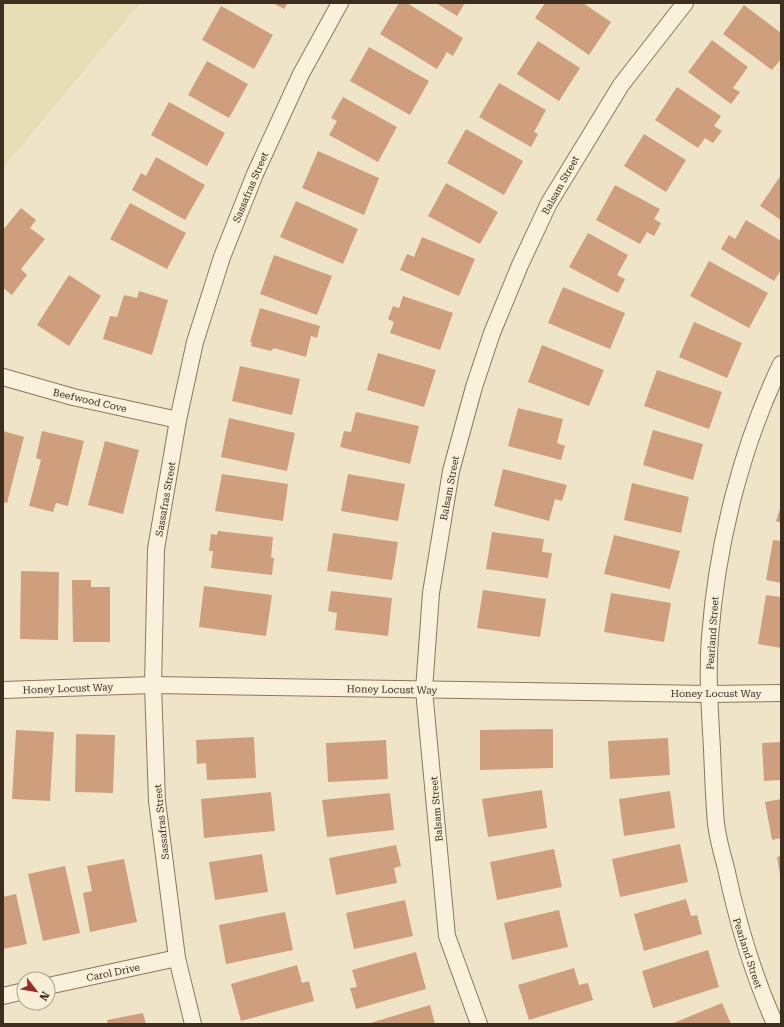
<svg xmlns="http://www.w3.org/2000/svg" width="784" height="1027" font-family="'Roboto Serif',serif">
<style>
.farmland{fill:#e6deb5}
.building{fill:#cf9f7d}
.lines{fill:none;stroke-linecap:round;stroke-linejoin:round}
.street-casing{stroke:#8d765c;stroke-width:18}
.street{stroke:#faf1dc;stroke-width:16}
.labels{text-anchor:middle;stroke-width:3;stroke-linejoin:round;paint-order:stroke}
.street-label{font-size:10px;fill:#3d2e20;stroke:#f7eed8}
</style>
<rect width="100%" height="100%" fill="#f0e4c8"/>
<path class="farmland" d="M3,3H140L3,168Z"/>
<g class="building">
<path d="M273,3H288L284,9Z"/>
<path d="M399,3H407L463,38L453,56L447,52L437,69L380,34Z"/>
<path d="M436,3H465L457,16Z"/>
<path d="M545,3H583L611,22L589,55L535,18Z"/>
<path d="M744,5L781,33V59L772,70L723,34Z"/>
<path d="M221,6L273,35L254,69L202,40Z"/>
<path d="M712,40L748,67L733,88L740,92L731,104L688,72Z"/>
<path d="M538,41L580,68L559,101L517,74Z"/>
<path d="M369,47L429,81L410,115L350,81Z"/>
<path d="M207,61L248,84L229,118L188,95Z"/>
<path d="M499,83L546,110L534,132L538,134L531,147L479,117Z"/>
<path d="M677,87L721,116L714,126L722,131L713,143L705,138L698,148L655,120Z"/>
<path d="M343,97L397,127L378,162L329,135L337,121L331,118Z"/>
<path d="M169,102L225,133L207,166L151,135Z"/>
<path d="M466,129L523,161L504,195L447,163Z"/>
<path d="M644,134L686,160L666,192L624,166Z"/>
<path d="M318,151L379,178L364,215L302,188Z"/>
<path d="M156,157L205,185L185,220L132,190L141,173L146,176Z"/>
<path d="M781,175V220L760,206Z"/>
<path d="M446,183L498,212L480,244L428,216Z"/>
<path d="M615,185L660,209L654,219L661,223L654,236L647,232L640,244L596,220Z"/>
<path d="M296,201L358,229L343,264L280,237Z"/>
<path d="M130,203L186,233L167,269L110,239Z"/>
<path d="M21,208L36,220L30,228L45,239L21,269L27,275L12,295L3,288V230Z"/>
<path d="M746,220L781,241V270L774,281L721,249L729,235L735,239Z"/>
<path d="M588,233L628,255L617,275L625,279L618,293L569,267Z"/>
<path d="M422,237L475,259L459,296L400,270L407,254L414,257Z"/>
<path d="M274,255L332,276L317,315L260,294Z"/>
<path d="M709,261L768,293L749,328L690,296Z"/>
<path d="M69,275L101,296L69,346L37,325Z"/>
<path d="M563,287L625,313L610,349L548,323Z"/>
<path d="M139,291L168,300L152,355L103,339L110,316L117,317L124,295L137,298Z"/>
<path d="M403,296L453,313L440,350L390,333L394,322L388,319L393,306L399,308Z"/>
<path d="M260,308L320,326L317,338L311,336L306,357L274,348L271,351L251,346L252,342H250Z"/>
<path d="M694,322L742,343L727,378L679,357Z"/>
<path d="M542,345L604,370L589,406L528,382Z"/>
<path d="M378,353L436,370L424,407L367,390Z"/>
<path d="M240,366L300,379L292,415L232,401Z"/>
<path d="M657,370L722,392L709,429L644,406Z"/>
<path d="M518,408L563,419L557,443L565,446L561,460L508,446Z"/>
<path d="M356,412L419,426L410,464L340,447L344,431L351,432Z"/>
<path d="M229,418L295,433L287,471L221,457Z"/>
<path d="M653,430L703,444L693,480L643,465Z"/>
<path d="M3,431L24,437L7,503L3,502Z"/>
<path d="M42,431L84,441L68,506L56,503L53,512L29,506L41,460L36,458Z"/>
<path d="M105,441L139,450L123,514L88,505Z"/>
<path d="M503,469L567,485L562,501L555,499L549,521L494,506Z"/>
<path d="M222,474L288,484L283,521L215,511Z"/>
<path d="M348,474L405,484L398,521L341,511Z"/>
<path d="M632,483L689,497L681,533L624,520Z"/>
<path d="M781,506V523L776,521Z"/>
<path d="M218,531L273,537L271,557L274,558L272,575L211,568L213,551H209L211,534L217,535Z"/>
<path d="M492,532L544,539L542,552L552,553L548,578L486,569Z"/>
<path d="M333,533L398,542L392,580L327,571Z"/>
<path d="M614,535L680,551L670,589L604,574Z"/>
<path d="M773,540L781,541V583L766,580Z"/>
<path d="M21,571L59,572L58,640L20,639Z"/>
<path d="M72,580H91V587H110V642H73Z"/>
<path d="M204,586L272,595L266,636L199,627Z"/>
<path d="M483,590L546,599L540,637L477,628Z"/>
<path d="M331,591L392,598L388,636L335,630L337,613L328,611Z"/>
<path d="M611,593L671,603L664,642L604,632Z"/>
<path d="M766,595L781,597V648L758,644Z"/>
<path d="M553,729V768L480,770V730Z"/>
<path d="M16,730L54,732L50,801L12,799Z"/>
<path d="M76,734L115,735L113,793L75,792Z"/>
<path d="M254,737L256,778L207,780L206,763L197,764L196,740Z"/>
<path d="M668,738L670,775L610,779L608,741Z"/>
<path d="M386,740L388,779L328,782L326,743Z"/>
<path d="M781,742V780L764,781L762,743Z"/>
<path d="M542,790L547,828L488,837L482,799Z"/>
<path d="M670,791L675,828L624,836L619,799Z"/>
<path d="M271,792L275,831L204,838L201,799Z"/>
<path d="M390,793L394,830L327,837L322,800Z"/>
<path d="M781,799V838L772,840L765,802Z"/>
<path d="M680,844L688,882L620,897L612,859Z"/>
<path d="M396,845L401,866L394,868L397,883L336,895L329,858Z"/>
<path d="M554,849L562,887L497,900L490,862Z"/>
<path d="M262,854L268,892L215,900L209,862Z"/>
<path d="M781,856V874H780L777,857Z"/>
<path d="M124,859L137,922L90,932L83,893L92,891L87,866Z"/>
<path d="M65,866L80,933L43,941L28,874Z"/>
<path d="M16,894L27,944L3,949V897Z"/>
<path d="M686,899L691,916L697,915L702,934L644,951L634,914Z"/>
<path d="M405,900L413,936L354,949L346,913Z"/>
<path d="M559,910L568,947L512,960L504,923Z"/>
<path d="M285,912L293,950L226,964L219,925Z"/>
<path d="M708,950L719,987L653,1008L642,971Z"/>
<path d="M416,952L426,989L356,1009L350,988L357,987L352,970Z"/>
<path d="M297,965L302,983L309,981L314,1001L241,1021L231,984Z"/>
<path d="M574,968L579,985L588,983L593,1000L529,1020L518,985Z"/>
<path d="M722,1003L731,1024H671Z"/>
<path d="M430,1005L435,1024H367Z"/>
<path d="M143,1013L146,1024H108L107,1020Z"/>
</g>
<g class="lines">
<g class="street-casing">
<g id="street">
<path d="M3,377L73,397L178,420"/>
<path d="M3,690L153,685L709,694L781,693"/>
<path d="M48,986L177,958"/>
<path d="M3,996L24,991"/>
<path d="M193,1024L177,958L157,801L153,685L156,549L178,420L195,342L222,257L255,174L301,74L340,3"/>
<path d="M479,1024L447,936L424,690L431,593L451,471L474,387L492,333L520,265L549,203L621,85L685,3"/>
<path d="M775,1024C753,974 737,921 726,868C722,854 718,839 716,824C714,800 713,774 712,749C710,712 707,674 710,637C717,544 741,448 781,364"/>
</g>
</g>
<use href="#street" class="street"/>
</g>
<g class="labels">
<g class="street-label">
<text transform="translate(560 185) rotate(-61)" y="4">Balsam Street</text>
<text transform="translate(250 187) rotate(-67)" y="4">Sassafras Street</text>
<text transform="translate(90 400) rotate(13)" y="4">Beefwood Cove</text>
<text transform="translate(449 488) rotate(-79)" y="4">Balsam Street</text>
<text transform="translate(165 499) rotate(-80)" y="4">Sassafras Street</text>
<text transform="translate(712 633) rotate(-86)" y="4">Pearland Street</text>
<text transform="translate(68 688) rotate(-2)" y="4">Honey Locust Way</text>
<text transform="translate(392 689) rotate(1)" y="4">Honey Locust Way</text>
<text x="716" y="697">Honey Locust Way</text>
<text transform="translate(436 809) rotate(-95)" y="4">Balsam Street</text>
<text transform="translate(161 822) rotate(-96)" y="4">Sassafras Street</text>
<text transform="translate(748 953) rotate(72)" y="4">Pearland Street</text>
<text transform="translate(113 972) rotate(-12)" y="4">Carol Drive</text>
</g>
</g>
<rect width="784" height="1027" fill="none" stroke="#3d2e20" stroke-width="8"/>
<g transform="translate(36 991) rotate(121)"><circle r="19" fill="#f7eed8" stroke="#ada18e"/>
<path d="M0-3L7 15L0 10L-7 15Z" fill="#9e2a2b"/>
<text y="-6" font-size="11" font-weight="bold" text-anchor="middle" fill="#3d2e20">N</text>
</g>
</svg>
